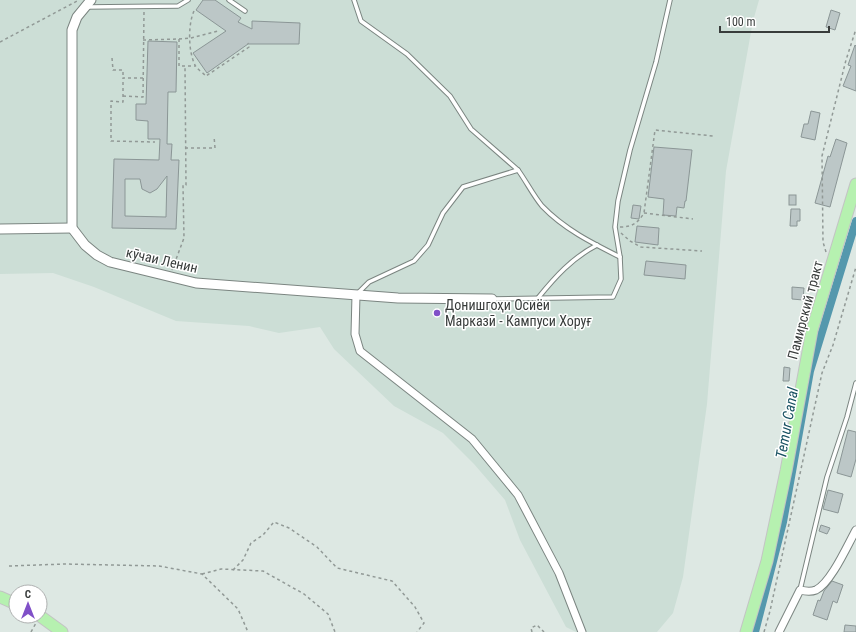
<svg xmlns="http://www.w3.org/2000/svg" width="856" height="632" font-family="'Roboto Condensed',sans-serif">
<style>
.built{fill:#ccded6}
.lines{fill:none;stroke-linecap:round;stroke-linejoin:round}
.canal{stroke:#5498ad;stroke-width:8}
.building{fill:#bcc7c7;stroke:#8b9696;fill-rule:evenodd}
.service-casing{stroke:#7b8581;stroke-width:5.5}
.minor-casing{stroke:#7b8581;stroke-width:9}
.tertiary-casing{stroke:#7b8581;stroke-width:11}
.primary-casing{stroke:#c3c4c4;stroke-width:13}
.path{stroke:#919996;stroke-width:1.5;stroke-dasharray:3 3;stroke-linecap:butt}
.service{stroke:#fff;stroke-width:3.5}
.minor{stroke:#fff;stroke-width:7}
.tertiary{stroke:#fff;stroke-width:9}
.primary{stroke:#b6f1b0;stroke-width:11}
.poi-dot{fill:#8050c8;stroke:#fff;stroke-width:1.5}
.labels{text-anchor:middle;stroke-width:3;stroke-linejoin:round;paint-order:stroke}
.street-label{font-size:14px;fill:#383c3b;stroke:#fff}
.poi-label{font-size:14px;fill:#383c3b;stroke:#fff;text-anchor:start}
.water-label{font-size:15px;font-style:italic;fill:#175161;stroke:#fff}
</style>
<rect width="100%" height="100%" fill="#dde8e3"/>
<path class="built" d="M0,0H759L753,21L726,171L707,404L683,577L673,613L657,632H576L566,627L520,540L505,500L474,464L443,433L394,406L334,349L320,327L279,333L249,326L176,321L94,287L53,273L0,274Z"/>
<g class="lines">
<path class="canal" d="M755,632L783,522L810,371L856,221"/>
</g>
<g class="building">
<path d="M203,0H215L241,18L238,22L252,29V21L300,23L299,44H248L207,73L193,53L226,31L196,10Z"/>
<path d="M831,10L840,13L835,30L826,27Z"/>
<path d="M148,41L177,42L176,92H168L167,144H172L171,160H179L176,229L112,228L114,159L159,160L160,139H148V121L136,120V104H146ZM167,176L166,217L125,216V179H140L142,189L150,193L157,189Z"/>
<path d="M855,45L856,46V91L843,86L851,66L848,65Z"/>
<path d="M811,111L820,113L815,140L801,137L804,124H808Z"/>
<path d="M836,139L847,143L830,207L815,203L828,156L830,157Z"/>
<path d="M654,147L692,150L686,201H685L684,208L677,207L676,216L663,215L664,199L648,197Z"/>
<rect x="789" y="195" width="7" height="10"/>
<path d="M633,205L641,206L639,219L631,218Z"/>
<path d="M791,209H800V221H797V226H790Z"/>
<path d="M637,226L659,228L658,245L635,242Z"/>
<path d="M646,261L686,265L685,279L644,275Z"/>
<path d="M792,287L804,288L803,300L792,299Z"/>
<path d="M784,367L790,368L789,381H783Z"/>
<path d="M848,430L856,432V459L851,477L837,473Z"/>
<path d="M828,490L843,494L838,513L823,509Z"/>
<path d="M821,525L830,528L827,534L819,531Z"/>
<path d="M832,581L843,585L837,603L833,601L827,620L813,615L818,600L820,601L824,591Z"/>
<path d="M845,625L856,626V632H844Z"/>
</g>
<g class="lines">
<g class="service-casing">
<g id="service">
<path d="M229,0L245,11"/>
<path d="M354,0L361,21L407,54L450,96L471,129L518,170L463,187L443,213L428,245L414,261L369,282L357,294"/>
<path d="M87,7L178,6L188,0"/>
<path d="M518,170C526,181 533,195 542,206C564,229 592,243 620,257"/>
<path d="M538,298C555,277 572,258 597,245"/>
<path d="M492,299L613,297L621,279L620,257L615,227L618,201L630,150L656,62L670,0"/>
<path d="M800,590L827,477L847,417L856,383"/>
</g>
</g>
<g class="minor-casing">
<g id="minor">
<path d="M356,295L355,334L360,351L472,439L518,495L559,573L582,632"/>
<path d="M779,632L800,590C804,591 811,592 816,590C831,583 848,544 856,530"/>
</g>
</g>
<g class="tertiary-casing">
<g id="tertiary">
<path d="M91,0L77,17L72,30V228L85,245L97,255L110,262L196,283L398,298L492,299"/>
<path d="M0,229L72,228"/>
</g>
</g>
<g class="primary-casing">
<g id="primary">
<path d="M0,597L16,604"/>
<path d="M40,616L62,632"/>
<path d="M746,632L767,561L786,471L812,330L856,184"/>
</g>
</g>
<g class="path">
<path d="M194,11C188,24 188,51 195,65C197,69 203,73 206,76L249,47L248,43"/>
<path d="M179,39L191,38L218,31"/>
<path d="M143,40L179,39V66H195"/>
<path d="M0,42L79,0"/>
<path d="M112,58L113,70H123V78"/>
<path d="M143,78H123V102L111,101V141L155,142"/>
<path d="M123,96L143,97L144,12"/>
<path d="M185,148H215L214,136"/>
<path d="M644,213L693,219"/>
<path d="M620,227C632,227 638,223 644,213L655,130L713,136"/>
<path d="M621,233L630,241L641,247L702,251"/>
<path d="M826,252L823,242L822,156L846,60L856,29"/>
<path d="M172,270L184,238L183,185H186L185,66"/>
<path d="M9,566L65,564L159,566L202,574L238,609L248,632"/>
<path d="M233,570L243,560L251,543L263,535L274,522L289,528L317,547L337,568L392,581L415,607L424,623L417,632"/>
<path d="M202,574L221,569L263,571L304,594L328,614L335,632"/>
<path d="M31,632L36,623"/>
<path d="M532,632L531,628L537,625L544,632"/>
<path d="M764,632L770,611L822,373L833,345L856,267"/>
</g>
<use href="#service" class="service"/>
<use href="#minor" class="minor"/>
<use href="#tertiary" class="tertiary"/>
<use href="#primary" class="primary"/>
</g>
<circle class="poi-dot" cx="437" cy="313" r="4"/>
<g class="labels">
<g class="street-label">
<text transform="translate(162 260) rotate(13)" y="5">кӯчаи Ленин</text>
<text transform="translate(805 310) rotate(-75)" y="5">Памирский тракт</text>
</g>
<g class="poi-label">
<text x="445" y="310">Донишгоҳи Осиёи<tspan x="445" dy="16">Марказӣ - Кампуси Хоруғ</tspan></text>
</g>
<g class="water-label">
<text transform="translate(787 423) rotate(-80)" y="5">Temur Canal</text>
</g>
</g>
<g transform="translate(28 604)"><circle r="19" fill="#ffffff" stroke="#afb1b1"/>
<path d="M0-3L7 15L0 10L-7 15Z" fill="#8050c8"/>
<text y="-6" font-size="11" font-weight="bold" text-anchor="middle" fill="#383c3b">С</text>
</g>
<path d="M720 26v6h109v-6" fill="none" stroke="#383c3b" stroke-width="2"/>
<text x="726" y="26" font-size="12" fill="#383c3b" stroke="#ffffff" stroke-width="3" paint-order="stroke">100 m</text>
</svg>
